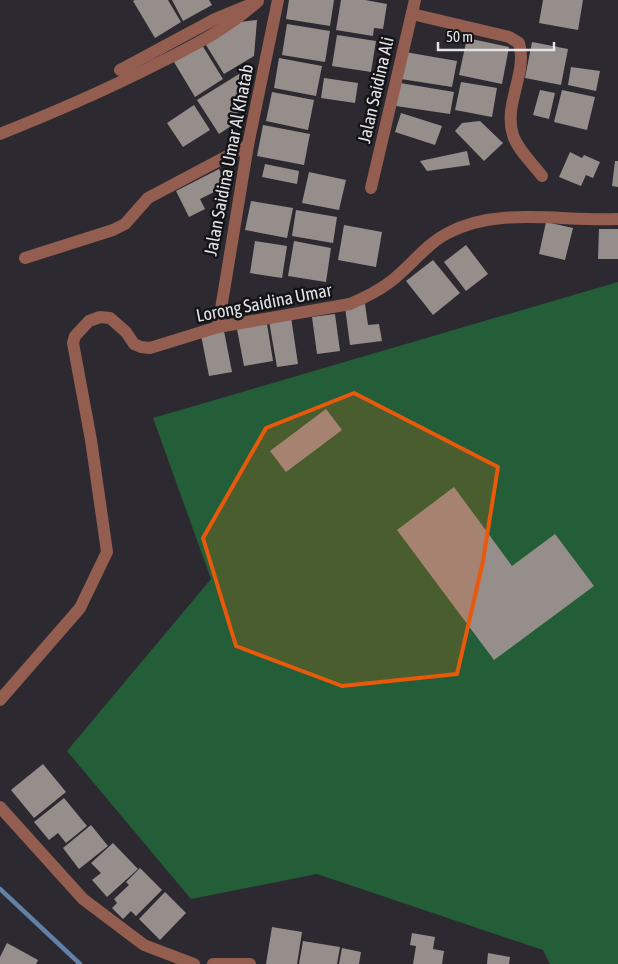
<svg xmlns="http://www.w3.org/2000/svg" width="618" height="964" font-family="'Asap Condensed',sans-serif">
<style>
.green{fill:#245e38}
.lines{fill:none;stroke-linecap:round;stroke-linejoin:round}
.stream{stroke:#6380a9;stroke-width:4.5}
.building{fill:#968e8b}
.minor{stroke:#935e4f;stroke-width:12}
.marked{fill:#e8590c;fill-opacity:0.2;stroke:#e8590c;stroke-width:4;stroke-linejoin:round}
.labels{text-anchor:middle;stroke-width:5;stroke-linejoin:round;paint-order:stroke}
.street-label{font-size:18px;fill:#e4e3e7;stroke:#141416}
</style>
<rect width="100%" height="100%" fill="#2c2a30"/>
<path class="green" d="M618,282V964H550L543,950L317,874L191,899L67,751L211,579L153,418Z"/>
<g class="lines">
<path class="stream" d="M0,889L80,964"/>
</g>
<g class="building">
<path d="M135,0H168L181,22L155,38L133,1Z"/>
<path d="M172,0H209L212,5L183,21Z"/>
<path d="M289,0H334L330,26L286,19Z"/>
<path d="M341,0H365L387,4L383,29L374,28L373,36L336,30Z"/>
<path d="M543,0H583L578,30L539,23Z"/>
<path d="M257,20L254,56L224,74L206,45L240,22Z"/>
<path d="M287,24L330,31L325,62L282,55Z"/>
<path d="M337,35L376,41L371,72L332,66Z"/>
<path d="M467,38L509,47L502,84L459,75Z"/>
<path d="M532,42L568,49L561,85L525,78Z"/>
<path d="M202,45L223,79L195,97L174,62Z"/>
<path d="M405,52L457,61L452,87L401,79Z"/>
<path d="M279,58L322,66L316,96L274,88Z"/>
<path d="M571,67L600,71L596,91L568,85Z"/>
<path d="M239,74L251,92L237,101L243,110L230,118L234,124L219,134L197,100Z"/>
<path d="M324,78L358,83L355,103L321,98Z"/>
<path d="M461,82L497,88L492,117L455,110Z"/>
<path d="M400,83L454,92L450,114L396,106Z"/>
<path d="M540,90L555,93L549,119L533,115Z"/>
<path d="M562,90L595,97L587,130L554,122Z"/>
<path d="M272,92L314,100L308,130L266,121Z"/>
<path d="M194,105L210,130L183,147L167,123Z"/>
<path d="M401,113L442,126L435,145L395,132Z"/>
<path d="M480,121L503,143L484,161L455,131L462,123Z"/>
<path d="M263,125L310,134L304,165L257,156Z"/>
<path d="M467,151L470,165L427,171L420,161Z"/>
<path d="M570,152L582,158L584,155L600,162L593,178L586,175L581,186L559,177Z"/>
<path d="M615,161H618V187L612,186Z"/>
<path d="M265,164L299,171L297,184L262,177Z"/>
<path d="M219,169L228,185L200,199L205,209L189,217L176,191Z"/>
<path d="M309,172L346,180L339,210L302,203Z"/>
<path d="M251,201L293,208L287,238L245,230Z"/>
<path d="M296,210L337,217L333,243L292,236Z"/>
<path d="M546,222L573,228L565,260L539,254Z"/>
<path d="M344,225L382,232L376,267L338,260Z"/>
<path d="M599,229H618V259H598Z"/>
<path d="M255,241L287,246L282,278L250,273Z"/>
<path d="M294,241L331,248L326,282L288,276Z"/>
<path d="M466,245L488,274L466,291L444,262Z"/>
<path d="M433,260L460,293L433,315L406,281Z"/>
<path d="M365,304L368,325L379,324L382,341L350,345L345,307Z"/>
<path d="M335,314L340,351L317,354L312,317Z"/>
<path d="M291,317L298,364L277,367L269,321Z"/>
<path d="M267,324L273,361L244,366L237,329Z"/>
<path d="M224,331L232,372L209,376L201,335Z"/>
<path d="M326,409L342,430L286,472L270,451Z"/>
<path d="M454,487L512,566L555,534L594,586L494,660L397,530Z"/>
<path d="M43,764L66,792L34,818L11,790Z"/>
<path d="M64,798L87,826L66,843L58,833L49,840L34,822Z"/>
<path d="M91,825L108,846L79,869L63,848Z"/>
<path d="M113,843L138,869L107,897L92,880L101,873L91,863Z"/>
<path d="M140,868L162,890L136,916L131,911L123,919L112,908L117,903L114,899L129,885L126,882Z"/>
<path d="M165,892L186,913L160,940L139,919Z"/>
<path d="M272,927L302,932L297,964H266Z"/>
<path d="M412,933L435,937L433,949L444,951L442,964H413L416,946L410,945Z"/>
<path d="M303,941L340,947L337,964H299Z"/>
<path d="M7,943L38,960L36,964H0V957Z"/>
<path d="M342,948L361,952L359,964H339Z"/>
<path d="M488,953L510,957L509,964H487Z"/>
</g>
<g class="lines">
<g class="minor">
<path d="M412,14L509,37L519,43C528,73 503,104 513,135C517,149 533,164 542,176"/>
<path d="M120,70L215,19L254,3"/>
<path d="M0,134C50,114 99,93 147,69C186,49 226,31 258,1"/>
<path d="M371,188L415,0"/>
<path d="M25,258L113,230L125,224L148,198L248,145"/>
<path d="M218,327L248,145L278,0"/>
<path d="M0,700L80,608L107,552L91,440L73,343L75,336L89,321L100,317L110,318L126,332L134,344L141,347L150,348L218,327L350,304C364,298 378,291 390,282C410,267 426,244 448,233C499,206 563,222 618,219"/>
<path d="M0,807L83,899L144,945L194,964"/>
<path d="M213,964H250"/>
</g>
</g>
<path class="marked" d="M354,393L498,467L483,561L457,674L342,686L236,646L203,538L266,428Z"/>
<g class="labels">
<g class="street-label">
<text transform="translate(376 90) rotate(-77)" y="6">Jalan Saidina Ali</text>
<text transform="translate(229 160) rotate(-79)" y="6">Jalan Saidina Umar Al Khatab</text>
<text transform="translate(264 303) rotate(-11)" y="6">Lorong Saidina Umar</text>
</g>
</g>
<path d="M438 42v8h116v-8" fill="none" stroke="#e4e3e7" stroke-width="2.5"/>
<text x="446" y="42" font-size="15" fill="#e4e3e7" stroke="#141416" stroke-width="4" paint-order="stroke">50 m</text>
</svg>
